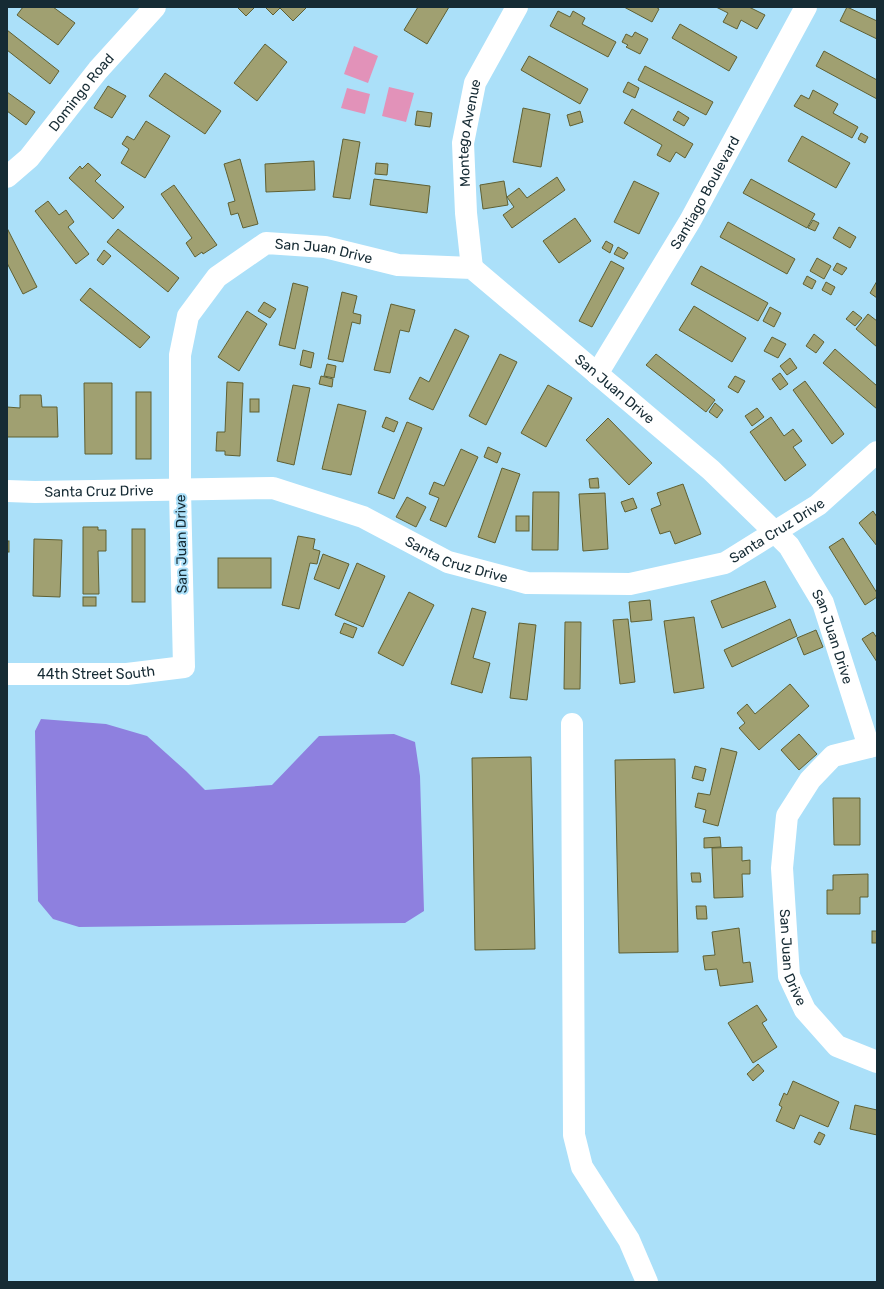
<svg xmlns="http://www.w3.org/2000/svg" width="884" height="1289" font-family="Rubik,sans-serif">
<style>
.green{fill:#e292b9}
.water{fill:#8e80df}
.building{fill:#a0a071;stroke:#5f6033}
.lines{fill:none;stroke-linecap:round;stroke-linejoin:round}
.minor{stroke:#fff;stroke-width:22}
.labels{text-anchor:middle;stroke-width:4;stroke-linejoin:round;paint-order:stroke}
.street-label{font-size:14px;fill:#162b34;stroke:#abe0f9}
</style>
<rect width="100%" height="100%" fill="#abe0f9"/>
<g class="green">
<path d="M354,46L378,56L368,83L344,74Z"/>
<path d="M389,87L414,93L406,122L382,116Z"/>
<path d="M347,88L370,94L365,114L341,108Z"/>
</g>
<path class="water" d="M41,719L106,724L147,736L186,771L205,790L272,785L319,736L394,734L415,742L420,776L424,911L405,923L79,927L53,919L38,901L35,731Z"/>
<g class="building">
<path d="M23,7H53L75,23L58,45L17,15Z"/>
<path d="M237,7H255L246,16Z"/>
<path d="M265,7H307L293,21L280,8L273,15Z"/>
<path d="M418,7H449L427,44L404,30Z"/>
<path d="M624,7H656L659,9L652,22Z"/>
<path d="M716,7H749L765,15L757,29L741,20L737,29L723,22L728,13Z"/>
<path d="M847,7L877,21V39L840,21Z"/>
<path d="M558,11L570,17L573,11L585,18L582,24L616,42L608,57L550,26Z"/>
<path d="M680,24L737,57L729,71L672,38Z"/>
<path d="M7,30L59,71L50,84L7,50Z"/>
<path d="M635,32L648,39L640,54L626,47L628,45L622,42L626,34L632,37Z"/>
<path d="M265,44L287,62L257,101L234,83Z"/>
<path d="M824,51L877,80V99L816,66Z"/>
<path d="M529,56L588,89L580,104L521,70Z"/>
<path d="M645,66L713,102L706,115L638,80Z"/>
<path d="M165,73L221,111L205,134L149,96Z"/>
<path d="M628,82L639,88L635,98L623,92Z"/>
<path d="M108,86L126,96L112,118L94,108Z"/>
<path d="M813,90L838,104L833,113L858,127L852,138L794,106L801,95L809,99Z"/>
<path d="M7,92L35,112L26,125L7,111Z"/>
<path d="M523,108L550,114L541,167L513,162Z"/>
<path d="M632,109L693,144L685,158L676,152L670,162L657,155L662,145L624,123Z"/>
<path d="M417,111L432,113L430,127L415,125Z"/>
<path d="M580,111L583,122L570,126L567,115Z"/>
<path d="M678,111L689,118L684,126L673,120Z"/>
<path d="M146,121L170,136L145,178L121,163L129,149L122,144L127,136L134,140Z"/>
<path d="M861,133L868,137L865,143L858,139Z"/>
<path d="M802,136L850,163L836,188L788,161Z"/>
<path d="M343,139L360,142L350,199L333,197Z"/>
<path d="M240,159L258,224L243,228L238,213L231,215L228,203L235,201L224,164Z"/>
<path d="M314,161L315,190L266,192L265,164Z"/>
<path d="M88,163L101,175L95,181L124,207L113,219L69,178L80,166L82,169Z"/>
<path d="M376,163L388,164L387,175L375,174Z"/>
<path d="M557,177L565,190L512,228L503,215L514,207L507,197L519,188L527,198Z"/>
<path d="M374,179L430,186L427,213L370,205Z"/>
<path d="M751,179L815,214L807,228L743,193Z"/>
<path d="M504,181L508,205L483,209L480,185Z"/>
<path d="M634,181L659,193L639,234L614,222Z"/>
<path d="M174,185L217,245L203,254L202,252L195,257L186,243L192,238L161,194Z"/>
<path d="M48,201L59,215L66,210L74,222L68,227L89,254L76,264L35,211Z"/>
<path d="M575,218L591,241L559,263L543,241Z"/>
<path d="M813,220L819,223L815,231L808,228Z"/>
<path d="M728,222L795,259L787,274L720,237Z"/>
<path d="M839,227L856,237L850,248L833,238Z"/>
<path d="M7,228L37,287L23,294L7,263Z"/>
<path d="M118,229L179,278L168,292L107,242Z"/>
<path d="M606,241L613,245L610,253L602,248Z"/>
<path d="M618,247L628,253L624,259L614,254Z"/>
<path d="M104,250L111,256L103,265L97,260Z"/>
<path d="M817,258L831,266L824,279L810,271Z"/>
<path d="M611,261L624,268L592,327L579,321Z"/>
<path d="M837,263L847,268L842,275L833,270Z"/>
<path d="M701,266L768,303L758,321L691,284Z"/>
<path d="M807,276L816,281L812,289L803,284Z"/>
<path d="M877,281V298L870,293Z"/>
<path d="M826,282L835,287L831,295L822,290Z"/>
<path d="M293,283L308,287L295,349L279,345Z"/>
<path d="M90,288L150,337L140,348L80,300Z"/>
<path d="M342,292L357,296L353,313L361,315L360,324L352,322L343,362L328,359Z"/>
<path d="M264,302L276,309L270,318L258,311Z"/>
<path d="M391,304L415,310L409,332L400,330L390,373L374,370Z"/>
<path d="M694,306L746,338L732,362L679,330Z"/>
<path d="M770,307L781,313L774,327L763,321Z"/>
<path d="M247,311L267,324L239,371L218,357Z"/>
<path d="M853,311L862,318L855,326L846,319Z"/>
<path d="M868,314L877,321V347L856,329Z"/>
<path d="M455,329L469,336L433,410L409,399L420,377L429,382Z"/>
<path d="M814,334L824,342L816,353L806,346Z"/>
<path d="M772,337L786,344L778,358L764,351Z"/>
<path d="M835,349L877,386V409L823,363Z"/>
<path d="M303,350L314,353L311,368L300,365Z"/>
<path d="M500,354L517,362L486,425L469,416Z"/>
<path d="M656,354L715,400L706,412L646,365Z"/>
<path d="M790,358L797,368L787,375L780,366Z"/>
<path d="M327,364L336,366L334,378L324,376Z"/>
<path d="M780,373L788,384L780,390L772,379Z"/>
<path d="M321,376L333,379L332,387L319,384Z"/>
<path d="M735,376L745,381L738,393L728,387Z"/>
<path d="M805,381L844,434L832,444L793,390Z"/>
<path d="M227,382L243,383L240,456L225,455V451H216L217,432H225Z"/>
<path d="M84,383H112V454H85Z"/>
<path d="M293,385L310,388L294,465L277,461Z"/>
<path d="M548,385L572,398L546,447L521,433Z"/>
<rect x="136" y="392" width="15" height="67"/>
<path d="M20,395H41L42,407H57L58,437H7V407L20,408Z"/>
<rect x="250" y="399" width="9" height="13"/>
<path d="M715,403L723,410L717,418L709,412Z"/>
<path d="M338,404L366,411L351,475L322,469Z"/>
<path d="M757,408L764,417L752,426L745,416Z"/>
<path d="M386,417L398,422L394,432L382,427Z"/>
<path d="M771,417L784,436L793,429L802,441L793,447L806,465L785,481L750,432Z"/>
<path d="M608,418L652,463L629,485L586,440Z"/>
<path d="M407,422L422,428L394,499L378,493Z"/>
<path d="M488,447L501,453L497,463L484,457Z"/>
<path d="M461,449L478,457L446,527L430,520L439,498L429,494L434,482L444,486Z"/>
<path d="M502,468L520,474L495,543L478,537Z"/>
<path d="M598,478L599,488H590L589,479Z"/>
<path d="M683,484L701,534L675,544L670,531L660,534L651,509L661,505L657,493Z"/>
<path d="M533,492H559L558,550H532Z"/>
<path d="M605,493L608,549L583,551L579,494Z"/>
<path d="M407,497L426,507L416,527L396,517Z"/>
<path d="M633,498L637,508L625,512L621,502Z"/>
<path d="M873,511L877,517V546L859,523Z"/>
<rect x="516" y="516" width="13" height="15"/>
<path d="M83,527H98V530H106V551H98L99,594H83Z"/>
<rect x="132" y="529" width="13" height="73"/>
<path d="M298,536L315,539L313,549L320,551L317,564L310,563L299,609L282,605Z"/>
<path d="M843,538L877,593V597L865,605L829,547Z"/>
<path d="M34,539L62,540L60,597L33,596Z"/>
<rect x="7" y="541" width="2" height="11"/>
<path d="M323,554L349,564L339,589L314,579Z"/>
<rect x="218" y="558" width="53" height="30"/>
<path d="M357,563L385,576L363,627L335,615Z"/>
<path d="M765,581L776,607L722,628L711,601Z"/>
<path d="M409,592L434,605L403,666L378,653Z"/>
<rect x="83" y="597" width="13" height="9"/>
<path d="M650,600L652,620L631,622L629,602Z"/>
<path d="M472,608L486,612L473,658L490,663L482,693L451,684Z"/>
<path d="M694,617L704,688L674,693L664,621Z"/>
<path d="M628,619L635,682L620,684L613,620Z"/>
<path d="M790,619L797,636L732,667L724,650Z"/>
<path d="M565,622H581L580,689H564Z"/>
<path d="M344,623L357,628L353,638L340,633Z"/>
<path d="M519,623L536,625L527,700L510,698Z"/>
<path d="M816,630L823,647L804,655L797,638Z"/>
<path d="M873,632L877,638V662L862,639Z"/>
<path d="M790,684L809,706L759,750L739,728L745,723L737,713L747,704L755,714Z"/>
<path d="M799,734L817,754L799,770L781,750Z"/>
<path d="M721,748L737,752L718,826L703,822L706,810L695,807L698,793L710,795Z"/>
<path d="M531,757L535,949L475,950L472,758Z"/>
<path d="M675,759L678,952L619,953L615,760Z"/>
<path d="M695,766L706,769L703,781L692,778Z"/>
<path d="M833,798H860V845H834Z"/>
<path d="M720,837L721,847L704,848V838Z"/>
<path d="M742,847V861L750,860V874H742L743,897L714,898L712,848Z"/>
<path d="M691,873H700L701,882H692Z"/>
<path d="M868,874V897H860V914H827V890H833V875Z"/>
<path d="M696,906H706L707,919H697Z"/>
<path d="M739,928L743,963L750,962L753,982L720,986L717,969L705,970L703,956L715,955L712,932Z"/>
<rect x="872" y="931" width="5" height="12"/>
<path d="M757,1005L767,1020L762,1023L777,1047L753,1063L728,1023Z"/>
<path d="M758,1064L764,1071L753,1081L747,1074Z"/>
<path d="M793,1081L839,1102L828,1127L800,1115L794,1129L776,1121L782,1107L779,1105L784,1093L787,1095Z"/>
<path d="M855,1105L877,1110V1135L850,1129Z"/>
<path d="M819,1132L825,1135L820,1145L814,1142Z"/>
</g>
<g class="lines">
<g class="minor">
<path id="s1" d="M7,177L29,158L98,70L155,7"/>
<path id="s2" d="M472,268L466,213L463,143L475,83L517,7"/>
<path id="s3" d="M597,374L690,221L806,7"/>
<path id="s4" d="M7,491L35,492L273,488L363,517L448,562L527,583L630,584L725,563L818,505L877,452"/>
<path id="s5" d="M7,674H127L184,667L180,490V355L188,316L217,277L266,243L325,247L398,265L472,268L711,470L789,546L823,603L869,747"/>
<path d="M572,724L574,1135L582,1167L629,1240L647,1282"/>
<path id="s6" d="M877,745L833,756L810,780L787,816L782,868L789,976L805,1010L837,1046L877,1062"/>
</g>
</g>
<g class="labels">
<g class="street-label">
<text dy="5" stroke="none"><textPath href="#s1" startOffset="113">Domingo Road</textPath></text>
<text dy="5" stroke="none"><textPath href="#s2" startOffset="136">Montego Avenue</textPath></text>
<text dy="5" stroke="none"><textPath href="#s3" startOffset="211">Santiago Boulevard</textPath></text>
<text dy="5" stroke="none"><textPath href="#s5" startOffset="696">San Juan Drive</textPath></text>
<text dy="5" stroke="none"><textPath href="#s5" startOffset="1033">San Juan Drive</textPath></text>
<text dy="5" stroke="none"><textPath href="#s4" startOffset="92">Santa Cruz Drive</textPath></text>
<text dy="5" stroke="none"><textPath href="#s4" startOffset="800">Santa Cruz Drive</textPath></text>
<text transform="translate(181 544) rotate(-91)" y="5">San Juan Drive</text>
<text dy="5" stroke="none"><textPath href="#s4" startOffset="464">Santa Cruz Drive</textPath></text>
<text dy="5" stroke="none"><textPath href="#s5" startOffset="1369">San Juan Drive</textPath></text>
<text dy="5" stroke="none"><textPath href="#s5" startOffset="89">44th Street South</textPath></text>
<text dy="5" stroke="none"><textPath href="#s6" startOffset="264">San Juan Drive</textPath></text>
</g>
</g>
<rect width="884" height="1289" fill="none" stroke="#162b34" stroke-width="16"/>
</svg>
